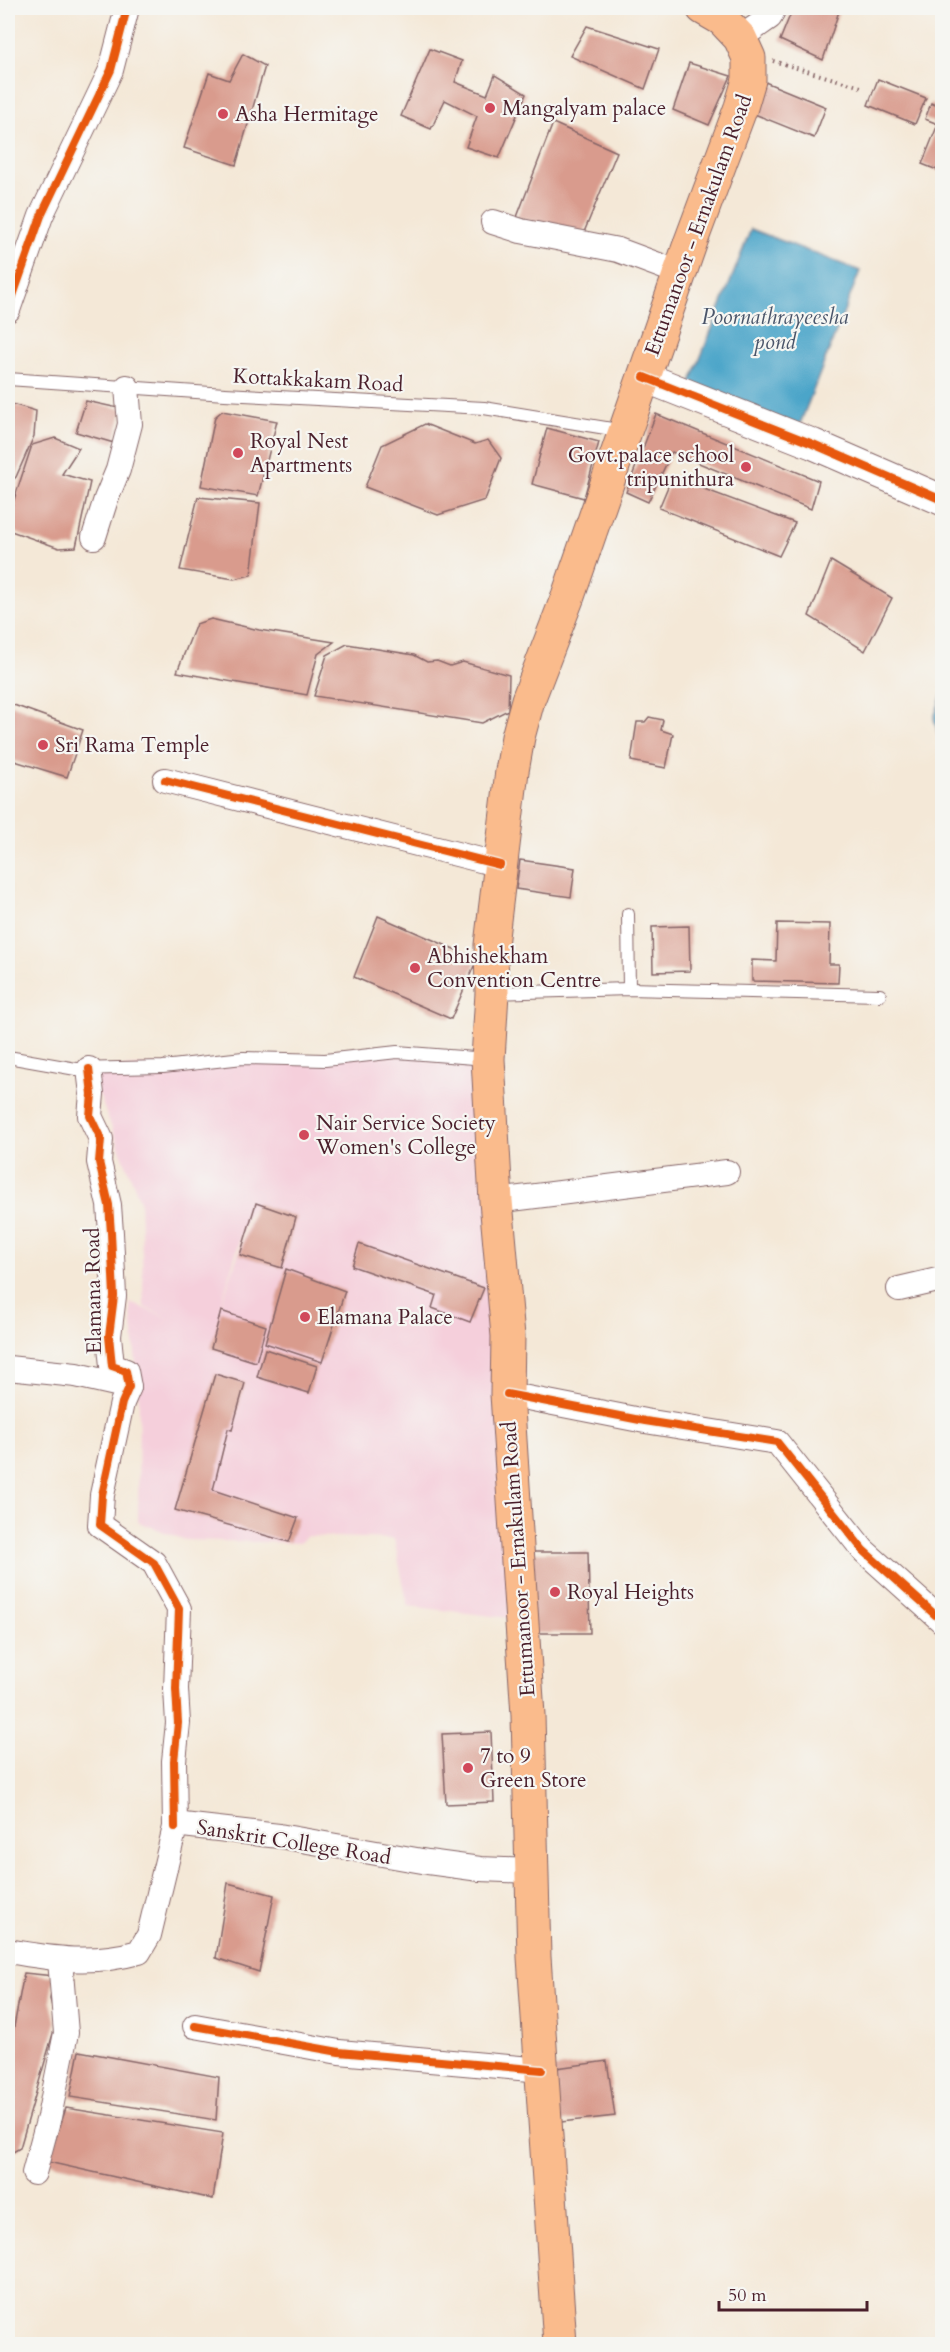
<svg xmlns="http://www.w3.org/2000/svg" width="950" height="2352" font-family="Cardo,serif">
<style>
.built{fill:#f5cfdb;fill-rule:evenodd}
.water{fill:#4ba5c9;stroke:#4a627a;stroke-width:1.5}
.building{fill:#d99b8d}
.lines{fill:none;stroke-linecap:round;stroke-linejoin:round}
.service-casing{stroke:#866567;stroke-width:14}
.minor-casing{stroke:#866567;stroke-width:26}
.tertiary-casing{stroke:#866567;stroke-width:32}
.primary-casing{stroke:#866567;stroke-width:35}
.path{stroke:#866567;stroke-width:4;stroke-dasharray:1.5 4.5;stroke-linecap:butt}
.service{stroke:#fff;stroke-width:12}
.minor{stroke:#fff;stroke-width:24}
.tertiary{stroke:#fff;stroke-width:30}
.primary{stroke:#fabb8c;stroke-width:33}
.cycleway-casing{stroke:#f6f6f2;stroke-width:11}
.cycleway{stroke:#e8590c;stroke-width:8}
.poi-dot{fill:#d1495b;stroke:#f6f6f2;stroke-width:2}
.labels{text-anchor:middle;stroke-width:4.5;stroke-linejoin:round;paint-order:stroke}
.poi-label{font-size:21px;fill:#4a1f2b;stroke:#f6f6f2;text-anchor:start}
.street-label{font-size:21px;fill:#4a1f2b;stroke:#f6f6f2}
.water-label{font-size:22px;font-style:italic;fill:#4a556a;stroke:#f6f6f2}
</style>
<rect width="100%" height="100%" fill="#f6f6f2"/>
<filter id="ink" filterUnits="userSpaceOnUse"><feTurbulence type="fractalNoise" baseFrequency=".0167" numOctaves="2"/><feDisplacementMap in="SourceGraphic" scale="12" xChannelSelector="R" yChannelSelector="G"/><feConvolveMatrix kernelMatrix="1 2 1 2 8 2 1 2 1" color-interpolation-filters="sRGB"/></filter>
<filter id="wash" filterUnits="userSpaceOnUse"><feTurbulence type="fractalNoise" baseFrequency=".008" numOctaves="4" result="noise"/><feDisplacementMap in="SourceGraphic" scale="24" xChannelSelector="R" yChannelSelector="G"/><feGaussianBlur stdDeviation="1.35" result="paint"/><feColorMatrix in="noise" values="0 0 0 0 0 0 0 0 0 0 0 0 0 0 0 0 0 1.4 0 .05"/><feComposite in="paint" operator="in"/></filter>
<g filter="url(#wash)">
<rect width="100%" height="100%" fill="#f4e8d7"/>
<path class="built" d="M397,1052L488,1059L510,1618L408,1606L394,1539L306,1536L300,1543L185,1540L138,1522L139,1394L130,1303L172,1319L144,1307L140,1201L89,1069ZM254,1206L220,1309L246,1218Z"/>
<g class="water">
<path d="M751,229L860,271L798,429L689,387Z"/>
<path d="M942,695V749L934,718Z"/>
</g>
<g id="blocks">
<g class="building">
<path d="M793,8H840L823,60L780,40Z"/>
<path d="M587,26L659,49L645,89L570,56Z"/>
<path d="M430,49L462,61L455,82L487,95L495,75L526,94L499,158L466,147L477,116L445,100L431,129L401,116Z"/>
<path d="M243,54L265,66L236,165L184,148L209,73L229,80Z"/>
<path d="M689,63L731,76L709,125L673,110Z"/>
<path d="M878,79L926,98L915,124L868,105Z"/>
<path d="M765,82L826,107L814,138L752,113Z"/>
<path d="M931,103L942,108V172L922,164L938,124L925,119Z"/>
<path d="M553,123L617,152L582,237L517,217Z"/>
<path d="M86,401L123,409L114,443L76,432Z"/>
<path d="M8,403L36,411L34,436L16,477L8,484Z"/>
<path d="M222,411L277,421L258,496L201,486L215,417Z"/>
<path d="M656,414L819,481L811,509L672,452L648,502L626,492Z"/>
<path d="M425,424L475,444L488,440L501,458L485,500L438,515L365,487L382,445Z"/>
<path d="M547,428L599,442L584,498L532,484Z"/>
<path d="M55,438L79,448L62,474L90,482L76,547L59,548L8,530V518L32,445Z"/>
<path d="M672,477L795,523L779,556L659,508Z"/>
<path d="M198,497L260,503L251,575L234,579L180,570Z"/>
<path d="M831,561L892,598L865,651L809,616Z"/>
<path d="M211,619L259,630L334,642L318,654L307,695L177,672L196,624Z"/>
<path d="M347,644L414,655L427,662L437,661L450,666L463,662L509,675L508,710L482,723L314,696L327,655Z"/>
<path d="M11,704L83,730L67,777L8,759V715Z"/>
<path d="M649,717L663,720L661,730L673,734L666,768L631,761L637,722H645Z"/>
<path d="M520,860L575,868L571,897L516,889Z"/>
<path d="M378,916L477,959L451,1019L354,977Z"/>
<path d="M777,923L830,924L829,964H839L838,983L752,981V960L776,961Z"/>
<path d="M689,926L690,971L653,972L652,927Z"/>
<path d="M256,1203L296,1217L282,1268L240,1255Z"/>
<path d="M359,1244L484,1288L470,1322L432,1308L436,1295L352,1266Z"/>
<path d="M286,1269L345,1291L322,1362L265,1343Z"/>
<path d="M221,1311L266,1326L256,1362L211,1348Z"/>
<path d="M265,1349L317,1366L309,1393L257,1377Z"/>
<path d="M215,1374L245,1383L232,1430L228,1429L213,1490L298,1518L289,1542L175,1510Z"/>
<path d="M522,1552H588L590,1633H521Z"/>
<path d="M491,1732L494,1802L446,1804L442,1734Z"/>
<path d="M228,1883L274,1895L259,1972L216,1958Z"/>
<path d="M24,1973L54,1976L50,1999L56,2023L20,2148L8,2155V2059Z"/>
<path d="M79,2051L219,2077L216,2120L70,2097Z"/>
<path d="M607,2061L615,2116L552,2123L542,2070Z"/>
<path d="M66,2108L223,2133L213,2199L48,2162Z"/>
</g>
</g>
</g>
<g filter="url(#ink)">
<use href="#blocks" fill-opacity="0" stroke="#866567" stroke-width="1.5"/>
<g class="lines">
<g class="service-casing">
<g id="service">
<path d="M8,379L225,394L484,408L624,431"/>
<path d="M628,914L629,989"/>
<path d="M493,993L629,989L880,995"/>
<path d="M8,1057L76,1069L163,1067L243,1058L325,1060L397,1052L487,1059"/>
</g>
</g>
<g class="minor-casing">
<g id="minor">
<path d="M740,38L770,17L774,8"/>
<path d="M493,222L521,231L618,250L680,273"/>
<path d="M8,310L41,216L111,70L127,8"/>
<path d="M94,537L106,499L118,470L130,424L127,387"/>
<path d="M165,780L500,865"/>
<path d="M89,1069L92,1094L90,1116L101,1139L99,1162L109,1205L111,1233L114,1296L109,1336L112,1366L126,1371L129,1387L122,1403L102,1495L100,1525L154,1563L179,1609L176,1689L178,1723L174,1761L175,1827"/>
<path d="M496,1201L727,1172"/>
<path d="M899,1289L942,1279"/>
<path d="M8,1368L76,1375L129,1387"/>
<path d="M507,1394L645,1421L777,1442L863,1550L942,1621"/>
<path d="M8,1951C54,1959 92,1965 139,1952L149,1935L175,1827L183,1825L279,1836L428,1862L480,1869L532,1871"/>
<path d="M195,2026L339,2052L542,2070"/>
<path d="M34,2173L49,2117L66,2033L60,1960"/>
</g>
</g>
<g class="tertiary-casing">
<path id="tertiary" d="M644,377L813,444L942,500"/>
</g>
<g class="primary-casing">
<path id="primary" d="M560,2344L534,1957L528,1715L507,1394L508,1336L496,1201L488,1059L492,993L491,945L512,771L518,737L528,700L568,596L691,241L741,107L749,80V58L740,38L722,19L703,8"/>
</g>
<path class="path" d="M773,61L861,87"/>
<use href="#service" class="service"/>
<use href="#minor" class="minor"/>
<use href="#tertiary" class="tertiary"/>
<use href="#primary" class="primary"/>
<g class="cycleway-casing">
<g id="cycleway">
<path d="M8,310L41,216L111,70L127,8"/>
<path d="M644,377L813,444L942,500"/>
<path d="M165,780L500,865"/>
<path d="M89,1069L92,1094L90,1116L101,1139L99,1162L109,1205L111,1233L114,1296L109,1336L112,1366L126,1371L129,1387L122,1403L102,1495L100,1525L154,1563L179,1609L176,1689L178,1723L174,1761L175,1827"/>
<path d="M507,1394L645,1421L777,1442L863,1550L942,1621"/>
<path d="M195,2026L339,2052L542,2070"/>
</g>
</g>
<use href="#cycleway" class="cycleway"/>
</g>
</g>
<g class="poi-dot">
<circle cx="490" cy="108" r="6"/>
<circle cx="223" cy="114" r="6"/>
<circle cx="238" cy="453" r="6"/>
<circle cx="746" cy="467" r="6"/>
<circle cx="43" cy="745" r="6"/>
<circle cx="415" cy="968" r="6"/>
<circle cx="304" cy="1135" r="6"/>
<circle cx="305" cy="1317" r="6"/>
<circle cx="555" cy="1592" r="6"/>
<circle cx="468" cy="1768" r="6"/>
</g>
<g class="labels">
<g class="poi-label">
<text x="502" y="115">Mangalyam palace</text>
<text x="235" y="121">Asha Hermitage</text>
<text x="250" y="448">Royal Nest<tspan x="250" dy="24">Apartments</tspan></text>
<text x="734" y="462" text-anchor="end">Govt.palace school<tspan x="734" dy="24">tripunithura</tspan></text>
<text x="55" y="752">Sri Rama Temple</text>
<text x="427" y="963">Abhishekham<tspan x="427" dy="24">Convention Centre</tspan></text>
<text x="316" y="1130">Nair Service Society<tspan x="316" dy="24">Women's College</tspan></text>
<text x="317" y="1324">Elamana Palace</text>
<text x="567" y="1599">Royal Heights</text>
<text x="480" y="1763">7 to 9<tspan x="480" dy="24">Green Store</tspan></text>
</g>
<g class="street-label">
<text transform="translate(698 225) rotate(-70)" y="7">Ettumanoor - Ernakulam Road</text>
<text transform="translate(318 380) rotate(3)" y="7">Kottakkakam Road</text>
<text transform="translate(93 1291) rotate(-91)" y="7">Elamana Road</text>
<text transform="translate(518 1559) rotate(-94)" y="7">Ettumanoor - Ernakulam Road</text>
<text transform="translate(294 1842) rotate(9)" y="7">Sanskrit College Road</text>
</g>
<g class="water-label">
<text x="775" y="324">Poornathrayeesha<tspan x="775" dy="25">pond</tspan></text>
</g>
</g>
<rect width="950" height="2352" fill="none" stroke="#f6f6f2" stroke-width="30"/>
<path d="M719 2301v9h148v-9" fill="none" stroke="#4a1f2b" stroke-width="3"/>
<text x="728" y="2301" font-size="18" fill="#4a1f2b" stroke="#f6f6f2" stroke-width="4.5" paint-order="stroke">50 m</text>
</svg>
